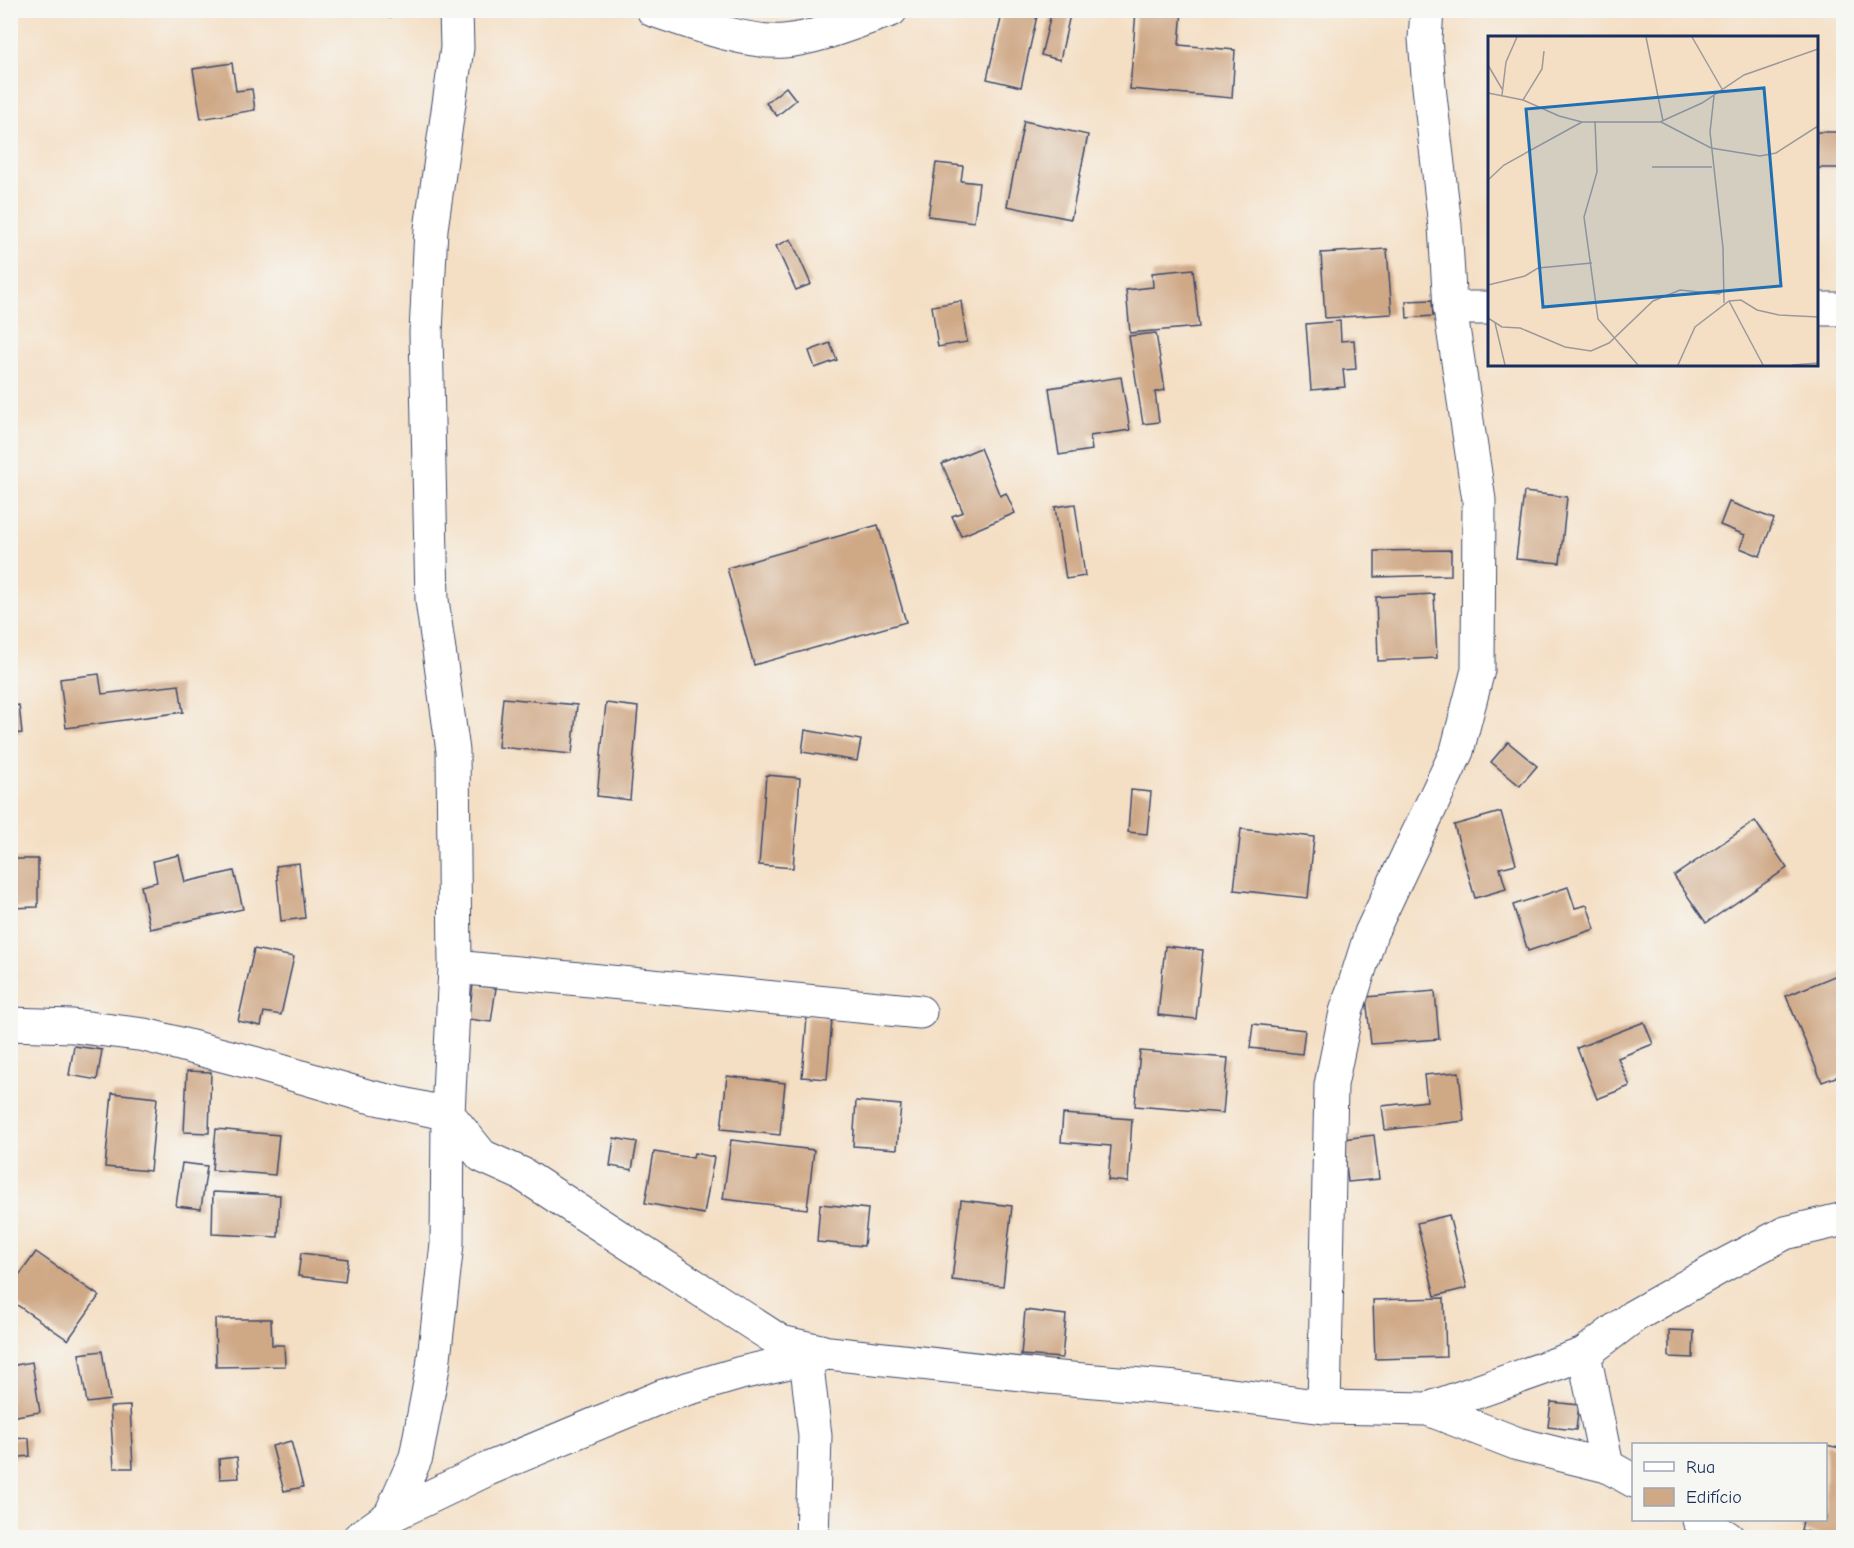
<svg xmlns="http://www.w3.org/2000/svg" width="1854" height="1548" font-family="'Comic Neue',sans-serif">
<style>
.building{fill:#cfa886}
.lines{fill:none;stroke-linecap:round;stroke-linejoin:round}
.street-casing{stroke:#3c496d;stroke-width:35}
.street{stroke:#fff;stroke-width:33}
.inset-road{fill:none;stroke:#9d999b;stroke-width:1.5}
.view{fill:#1f6fb2;fill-opacity:0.15;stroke:#1f6fb2;stroke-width:3}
.inset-edge{fill:none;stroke:#1b2f5e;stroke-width:3}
</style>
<rect width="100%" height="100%" fill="#f6f6f2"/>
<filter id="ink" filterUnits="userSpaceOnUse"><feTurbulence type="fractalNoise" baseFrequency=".0167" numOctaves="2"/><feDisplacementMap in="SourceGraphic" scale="12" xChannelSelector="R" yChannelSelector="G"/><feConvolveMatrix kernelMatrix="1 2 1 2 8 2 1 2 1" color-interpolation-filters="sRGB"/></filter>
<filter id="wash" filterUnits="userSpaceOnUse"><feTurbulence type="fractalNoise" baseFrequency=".008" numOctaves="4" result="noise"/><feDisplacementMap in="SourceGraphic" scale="24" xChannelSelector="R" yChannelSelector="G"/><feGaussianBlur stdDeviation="1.35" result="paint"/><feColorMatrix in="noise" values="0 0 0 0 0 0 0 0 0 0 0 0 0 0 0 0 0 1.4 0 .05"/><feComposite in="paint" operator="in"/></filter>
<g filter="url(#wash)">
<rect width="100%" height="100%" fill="#f4dfc4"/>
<g id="blocks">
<g class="building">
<path d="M336,10H392L391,17L335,13Z"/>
<path d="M1003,10H1014L1037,16L1021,87L987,79Z"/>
<path d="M1052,10H1071L1060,60L1041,55Z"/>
<path d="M1136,10H1182L1179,45L1235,50L1232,98L1130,89Z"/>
<path d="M232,63L236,91L252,89L255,110L201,119L193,69Z"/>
<path d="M786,87L796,100L777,116L766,103Z"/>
<path d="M1024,121L1088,135L1071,219L1007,206Z"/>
<rect x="1816" y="132" width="28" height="36"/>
<path d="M936,163L963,166L961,181L979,183L974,222L928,216Z"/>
<path d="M791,239L811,284L796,290L776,246Z"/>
<path d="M1387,249L1392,314L1325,318L1321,253Z"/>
<path d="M1193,269L1199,327L1130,333L1126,290L1153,287L1152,273Z"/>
<path d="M1432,300L1433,316L1407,318L1406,301Z"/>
<path d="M961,301L967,342L938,347L932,306Z"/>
<path d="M1340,321L1341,341L1354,340L1356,369L1343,370L1345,387L1311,390L1306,324Z"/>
<path d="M1156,333L1165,390L1155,392L1159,422L1143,424L1129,336Z"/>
<path d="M830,343L837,360L815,368L809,351Z"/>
<path d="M1121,377L1130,430L1090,436L1092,450L1059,455L1049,388Z"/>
<path d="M980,448L1000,496L1006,493L1015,513L961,536L952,516L963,512L942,464Z"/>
<path d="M1524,492L1567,497L1560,563L1516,559Z"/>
<path d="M1729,502L1774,519L1760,556L1740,548L1745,535L1720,525Z"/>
<path d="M1075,504L1085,576L1066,579L1055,507Z"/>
<path d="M878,525L906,622L754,665L727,568Z"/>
<path d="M1451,550V575L1375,577V551Z"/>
<path d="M1434,594L1437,658L1378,661L1376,597Z"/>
<path d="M99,674L102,694L179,685L183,712L66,728L60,679Z"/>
<path d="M503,698L577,705L572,754L498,747Z"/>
<path d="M606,703L638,707L630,800L597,796Z"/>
<path d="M19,705L22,733L10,734V706Z"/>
<path d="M805,730L861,740L857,761L802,752Z"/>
<path d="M1508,742L1537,766L1520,786L1491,762Z"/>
<path d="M766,775L800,778L793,868L759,865Z"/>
<path d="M1131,790L1151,792L1147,834L1128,832Z"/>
<path d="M1501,812L1516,864L1500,868L1506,889L1475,898L1454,825Z"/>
<path d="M1755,821L1787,868L1706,923L1674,876Z"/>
<path d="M1241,829L1314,837L1308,898L1234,890Z"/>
<path d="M179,855L185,882L234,871L243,909L150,929L141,886L157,882L153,861Z"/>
<path d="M10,859H38V907L10,908Z"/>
<path d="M299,863L305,918L281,921L276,866Z"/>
<path d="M1568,887L1575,908L1587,905L1595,929L1528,951L1513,905Z"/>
<path d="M1165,946L1203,950L1196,1019L1158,1015Z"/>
<path d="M254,949L294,957L281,1015L264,1012L261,1026L238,1021Z"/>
<path d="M1844,972V1074L1822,1082L1786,996Z"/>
<path d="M473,985L496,988L491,1022L468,1019Z"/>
<path d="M1435,991L1439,1039L1371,1044L1366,997Z"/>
<path d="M807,1017L832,1020L827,1079L802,1077Z"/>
<path d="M1644,1022L1653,1044L1618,1058L1630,1086L1597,1099L1577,1048Z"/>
<path d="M1253,1024L1305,1030L1302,1054L1250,1048Z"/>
<path d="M74,1046L102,1050L97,1080L69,1075Z"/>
<path d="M1140,1051L1228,1058L1223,1113L1135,1106Z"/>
<path d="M187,1071L211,1072L209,1133L184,1132Z"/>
<path d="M1459,1072L1464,1121L1385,1130L1382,1106L1427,1101L1424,1075Z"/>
<path d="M727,1076L785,1083L780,1135L721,1129Z"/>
<path d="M112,1093L157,1098L150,1171L105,1167Z"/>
<path d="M856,1101L901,1105L897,1149L853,1146Z"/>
<path d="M1063,1114L1132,1119L1128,1182L1108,1180L1111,1146L1061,1142Z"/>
<path d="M216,1129L279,1135L275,1175L212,1170Z"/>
<path d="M1374,1135L1379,1179L1348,1182L1343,1139Z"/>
<path d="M614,1138L637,1142L632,1170L610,1166Z"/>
<path d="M731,1140L814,1150L807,1209L723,1199Z"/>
<path d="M654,1152L693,1158L694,1153L714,1157L704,1214L645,1203Z"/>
<path d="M182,1163L207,1166L201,1209L176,1206Z"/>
<path d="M213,1192L280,1195L278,1237L212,1234Z"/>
<path d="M961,1200L1012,1206L1003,1286L952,1280Z"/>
<path d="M820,1204L868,1209L864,1246L817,1242Z"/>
<path d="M1449,1215L1467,1288L1435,1296L1417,1223Z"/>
<path d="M36,1252L99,1296L68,1340L10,1300V1288Z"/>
<path d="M301,1253L348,1259L345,1282L298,1276Z"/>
<path d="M1444,1298L1446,1357L1375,1359L1373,1300Z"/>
<path d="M1025,1310L1066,1315L1062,1358L1021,1355Z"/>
<path d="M215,1319H271L272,1345H284L285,1366L216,1367Z"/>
<path d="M1669,1330L1694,1331L1693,1358L1669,1357Z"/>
<path d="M102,1351L110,1400L87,1403L79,1354Z"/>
<path d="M32,1362L40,1412L10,1417V1366Z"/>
<path d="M1551,1402L1579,1405L1576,1430L1548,1427Z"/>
<path d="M130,1406L133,1468H114L110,1407Z"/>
<path d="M29,1438L30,1456L10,1458V1439Z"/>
<path d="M291,1441L303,1487L284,1491L272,1446Z"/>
<path d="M1826,1445L1844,1449V1538H1831L1801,1530L1803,1520H1826Z"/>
<path d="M237,1457L239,1478L220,1479L219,1459Z"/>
</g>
</g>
</g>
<g filter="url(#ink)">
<use href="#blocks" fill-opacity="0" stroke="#3c496d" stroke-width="1.5"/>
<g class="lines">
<g class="street-casing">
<g id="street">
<path d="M653,10C691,22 745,44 784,41C820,38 856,21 891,10"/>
<path d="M1450,308H1490"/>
<path d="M1816,309H1844"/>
<path d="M455,967L920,1012"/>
<path d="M10,1024L73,1026L145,1035L257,1064L367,1096L448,1114L482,1156L522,1174L781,1342L821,1351"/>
<path d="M1584,1354L1607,1466"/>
<path d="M806,1358L815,1436L812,1538"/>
<path d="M1324,1407L1331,1085L1346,1012L1371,933L1457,751L1478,670L1479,500L1450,308L1445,226L1429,87L1425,39L1427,10"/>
<path d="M1428,1409L1584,1354L1634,1316L1726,1264L1785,1233L1844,1219"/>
<path d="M390,1516L416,1457L433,1367L447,1244L448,1114L455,967L453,751L432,600L426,333L431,229L457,48L456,10"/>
<path d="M1699,1520L1728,1538"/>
<path d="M359,1538L390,1516L488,1469L663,1396L741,1373L829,1353L1048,1377L1177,1388L1324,1407L1428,1409L1518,1444L1607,1466L1634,1481"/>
</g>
</g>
<use href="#street" class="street"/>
</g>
</g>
<g transform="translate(1488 36)">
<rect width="330" height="330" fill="#f4dfc4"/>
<path class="inset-road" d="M158,1L175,85M204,1L234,53M0,29L14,53M0,57L35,64L71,80L94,86H172L214,67L256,39L330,13M14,59L18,26L29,1M226,60L222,96L235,212L236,267M35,64L54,33L56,15M107,85L109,136L96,181L110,283L150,329M173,86L223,112L272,120L288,117L330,90M164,131H224M0,144L16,129L94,86M0,249L37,240L50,232L104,227M241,265L275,329M0,282L14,291L32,292L77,311L103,315L121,307L165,265L192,254L231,258L235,255M7,287L17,329M190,329L207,291L241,265L253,264L269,274L291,279L330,281M304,329L330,327"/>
<path class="view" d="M276,52L293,250L55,271L38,73Z"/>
<rect width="330" height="330" class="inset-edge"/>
</g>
<rect width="1854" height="1548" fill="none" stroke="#f6f6f2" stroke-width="36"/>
<rect x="1632" y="1443" width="195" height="78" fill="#f6f6f2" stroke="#9ea6b7" stroke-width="1.5"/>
<rect x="1644" y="1462" width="30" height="9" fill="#ffffff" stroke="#9ea6b7" stroke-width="1.5"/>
<text x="1686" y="1473" font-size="18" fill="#1b2f5e">Rua</text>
<rect x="1644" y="1488" width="30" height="18" fill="#cfa886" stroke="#9ea6b7" stroke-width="1.5"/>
<text x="1686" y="1503" font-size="18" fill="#1b2f5e">Edifício</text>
</svg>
